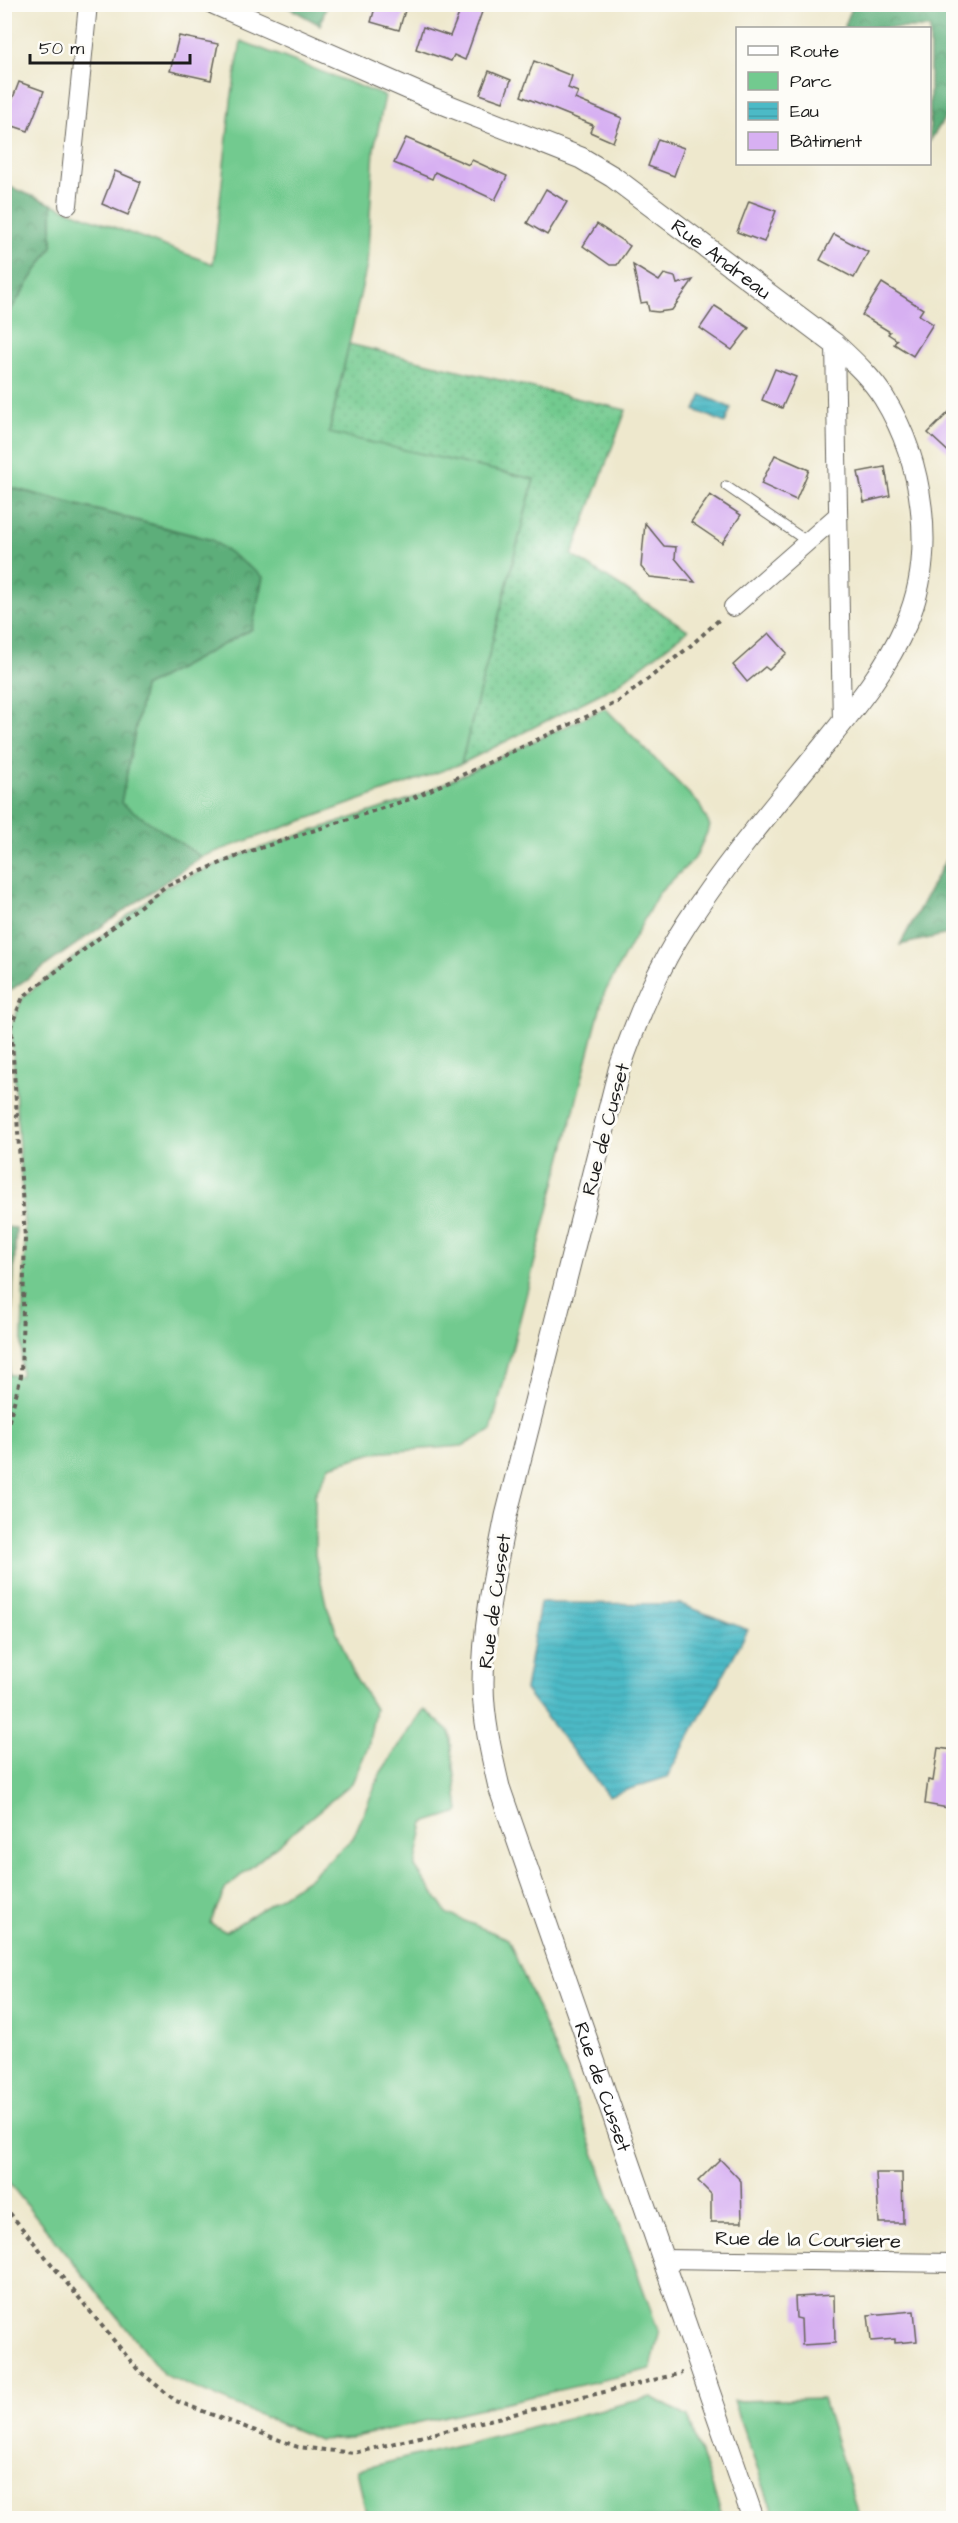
<svg xmlns="http://www.w3.org/2000/svg" width="958" height="2523" font-family="'Architects Daughter',sans-serif">
<style>
.green{fill:#72ca8f;stroke:#477356;stroke-width:1.5}
.forest{fill:url(#forest-crowns);stroke:#3c654b;stroke-width:1.5}
.garden{fill:url(#garden-dots);stroke:#477356;stroke-width:1.5}
.water{fill:url(#water-rules);stroke:#346b71;stroke-width:1.5}
.building{fill:#d7b0f2}
.lines{fill:none;stroke-linecap:round;stroke-linejoin:round}
.service-casing{stroke:#66635a;stroke-width:11}
.minor-casing{stroke:#66635a;stroke-width:20}
.tertiary-casing{stroke:#66635a;stroke-width:23}
.path{stroke:#66635a;stroke-width:4;stroke-dasharray:4.5 4.5;stroke-linecap:butt}
.service{stroke:#fff;stroke-width:9}
.minor{stroke:#fff;stroke-width:18}
.tertiary{stroke:#fff;stroke-width:21}
.labels{text-anchor:middle;stroke-width:6;stroke-linejoin:round;paint-order:stroke}
.street-label{font-size:20px;fill:#1c1c1c;stroke:#fdfcf7}
</style>
<defs>
<pattern id="forest-crowns" width="20" height="18" patternUnits="userSpaceOnUse" patternTransform="scale(1.5)"><rect width="20" height="18" fill="#5dae7a"/><path d="M2 6a3 3 0 1 1 6 0M12 15a3 3 0 1 1 6 0" fill="none" stroke="#4c8d63"/></pattern>
<pattern id="garden-dots" width="8" height="8" patternUnits="userSpaceOnUse" patternTransform="scale(1.5)"><rect width="8" height="8" fill="#72ca8f"/><path d="M2 2h.1M6 6h.1" fill="none" stroke="#62ad7b" stroke-width="1.8" stroke-linecap="round"/></pattern>
<pattern id="water-rules" width="6" height="5" patternUnits="userSpaceOnUse" patternTransform="scale(1.5)"><rect width="6" height="5" fill="#4cbac6"/><path d="M0 2.5h6" fill="none" stroke="#429faa"/></pattern>
</defs>
<rect width="100%" height="100%" fill="#fdfcf7"/>
<filter id="ink" filterUnits="userSpaceOnUse"><feTurbulence type="fractalNoise" baseFrequency=".0167" numOctaves="2"/><feDisplacementMap in="SourceGraphic" scale="12" xChannelSelector="R" yChannelSelector="G"/><feConvolveMatrix kernelMatrix="1 2 1 2 8 2 1 2 1" color-interpolation-filters="sRGB"/></filter>
<filter id="wash" filterUnits="userSpaceOnUse"><feTurbulence type="fractalNoise" baseFrequency=".008" numOctaves="4" result="noise"/><feDisplacementMap in="SourceGraphic" scale="24" xChannelSelector="R" yChannelSelector="G"/><feGaussianBlur stdDeviation="1.35" result="paint"/><feColorMatrix in="noise" values="0 0 0 0 0 0 0 0 0 0 0 0 0 0 0 0 0 1.4 0 .05"/><feComposite in="paint" operator="in"/></filter>
<g filter="url(#wash)">
<rect width="100%" height="100%" fill="#eee8cd"/>
<g class="green">
<path d="M241,41L385,96L374,149L367,265L329,432L534,479L461,764L201,857L120,804L144,687L252,629L212,540L5,486L4,319L52,247V204L213,264L231,101Z"/>
<path d="M605,708L699,804L710,826L695,858L658,894L604,994L491,1431L462,1446L373,1453L330,1466L315,1495V1555L326,1604L353,1673L375,1709L368,1747L352,1783L226,1888L210,1923L226,1932L308,1879L353,1838L381,1772L424,1709L450,1732L459,1812L424,1823L415,1867L448,1914L508,1939L568,2080L659,2333L651,2369L351,2438L319,2440L164,2375L5,2178L4,1374L21,1376L25,1238L11,1026L23,997L166,886L245,853L413,798Z"/>
<path d="M651,2397L688,2417L723,2518H367L357,2470Z"/>
<path d="M823,2399L860,2518H775L733,2401Z"/>
</g>
<g class="forest">
<path d="M284,5L327,4V5L320,25Z"/>
<path d="M853,5H953V105L930,141V28H844Z"/>
<path d="M5,185L52,204V247L5,319Z"/>
<path d="M4,486L212,540L263,577L252,629L144,687L121,803L201,857L5,994Z"/>
<path d="M953,846V933L900,945Z"/>
<path d="M5,1227L16,1228L9,1375L4,1374Z"/>
</g>
<path class="garden" d="M349,344L626,410L572,555L688,630L617,685L461,764L534,479L329,433Z"/>
<g class="water">
<path d="M702,395L731,408L725,423L695,410Z"/>
<path d="M540,1603L681,1604L748,1630L667,1777L608,1796L525,1690Z"/>
</g>
<g id="blocks">
<g class="building">
<path d="M376,4H407L399,30L371,22Z"/>
<path d="M463,4L483,9L465,60L454,55L451,61L416,49L423,27L450,36Z"/>
<path d="M179,36L218,44L211,80L170,71Z"/>
<path d="M534,61L572,76L568,88L578,92L575,99L622,118L613,142L590,132L593,125L521,96Z"/>
<path d="M489,71L511,80L503,102L480,94Z"/>
<path d="M19,82L44,91L28,131L4,123V100L11,103Z"/>
<path d="M406,138L469,165L472,160L507,176L495,200L435,172L432,179L394,163Z"/>
<path d="M658,139L684,148L674,176L648,166Z"/>
<path d="M115,171L141,182L128,215L102,204Z"/>
<path d="M546,189L567,202L547,235L527,223Z"/>
<path d="M749,201L776,211L764,242L737,232Z"/>
<path d="M597,224L630,246L617,265H610L583,246Z"/>
<path d="M834,234L868,252L854,278L820,260Z"/>
<path d="M633,265L659,281L664,274L675,277L677,284L693,280L672,310L658,312L649,311L647,302L641,303Z"/>
<path d="M882,283L923,309L919,315L933,324L913,356L894,344L897,340L888,334L890,332L862,315Z"/>
<path d="M715,306L749,328L732,350L700,328Z"/>
<path d="M775,369L796,377L782,408L762,400Z"/>
<path d="M954,407V457L928,433Z"/>
<path d="M775,455L809,470L796,500L761,484Z"/>
<path d="M885,467L890,496L864,502L858,472Z"/>
<path d="M710,495L741,515L722,543L691,522Z"/>
<path d="M645,523L664,546L676,547L675,558L695,582L650,577L641,567Z"/>
<path d="M769,633L787,653L769,670L765,667L747,682L733,665Z"/>
<path d="M938,1748L954,1750V1809L925,1804L928,1780L933,1781Z"/>
<path d="M720,2159L741,2181L742,2222H711V2194L698,2181Z"/>
<path d="M876,2173H902L903,2223H879Z"/>
<path d="M834,2295L835,2343L802,2345L801,2319L796,2318L795,2297Z"/>
<path d="M914,2311L917,2341L895,2343V2339L871,2341L868,2315Z"/>
</g>
</g>
</g>
<g filter="url(#ink)">
<use href="#blocks" fill-opacity="0" stroke="#66635a" stroke-width="1.5"/>
<g class="lines">
<g class="service-casing">
<path id="service" d="M726,486L808,542"/>
</g>
<g class="minor-casing">
<g id="minor">
<path d="M68,205L88,4"/>
<path d="M835,344L842,723"/>
<path d="M733,607L838,515"/>
<path d="M662,2259L954,2263"/>
</g>
</g>
<g class="tertiary-casing">
<g id="tertiary">
<path id="s1" d="M215,4L432,99L581,158L613,177L835,344C852,360 871,377 884,398C923,461 937,554 906,624C887,668 855,707 825,744C778,802 728,860 687,923C657,969 637,1019 619,1070L506,1516C495,1571 483,1626 483,1683C483,1718 491,1753 499,1787L753,2518"/>
</g>
</g>
<g class="path">
<path d="M4,1439L21,1376L25,1238L11,1026L23,997L166,886L245,853L413,798L618,702L688,648L721,618"/>
<path d="M4,2206L138,2370L176,2401L298,2447L354,2453L682,2373"/>
</g>
<use href="#service" class="service"/>
<use href="#minor" class="minor"/>
<use href="#tertiary" class="tertiary"/>
</g>
</g>
<g class="labels">
<g class="street-label">
<text dy="7" stroke="none"><textPath href="#s1" startOffset="570">Rue Andreau</textPath></text>
<text transform="translate(605 1129) rotate(-75)" y="7">Rue de Cusset</text>
<text transform="translate(494 1601) rotate(-82)" y="7">Rue de Cusset</text>
<text dy="7" stroke="none"><textPath href="#s1" startOffset="2606">Rue de Cusset</textPath></text>
<text transform="translate(808 2239) rotate(1)" y="7">Rue de la Coursiere</text>
</g>
</g>
<rect width="958" height="2523" fill="none" stroke="#fdfcf7" stroke-width="24"/>
<rect x="736" y="27" width="195" height="138" fill="#fdfcf7" stroke="#a3a29f" stroke-width="1.5"/>
<rect x="748" y="46" width="30" height="9" fill="#ffffff" stroke="#a3a29f" stroke-width="1.5"/>
<text x="790" y="57" font-size="18" fill="#1c1c1c">Route</text>
<rect x="748" y="72" width="30" height="18" fill="#72ca8f" stroke="#a3a29f" stroke-width="1.5"/>
<text x="790" y="87" font-size="18" fill="#1c1c1c">Parc</text>
<rect x="748" y="102" width="30" height="18" fill="url(#water-rules)" stroke="#a3a29f" stroke-width="1.5"/>
<text x="790" y="117" font-size="18" fill="#1c1c1c">Eau</text>
<rect x="748" y="132" width="30" height="18" fill="#d7b0f2" stroke="#a3a29f" stroke-width="1.5"/>
<text x="790" y="147" font-size="18" fill="#1c1c1c">Bâtiment</text>
<path d="M30 54v9h160v-9" fill="none" stroke="#1c1c1c" stroke-width="3"/>
<text x="39" y="54" font-size="18" fill="#1c1c1c" stroke="#fdfcf7" stroke-width="4.5" paint-order="stroke">50 m</text>
</svg>
